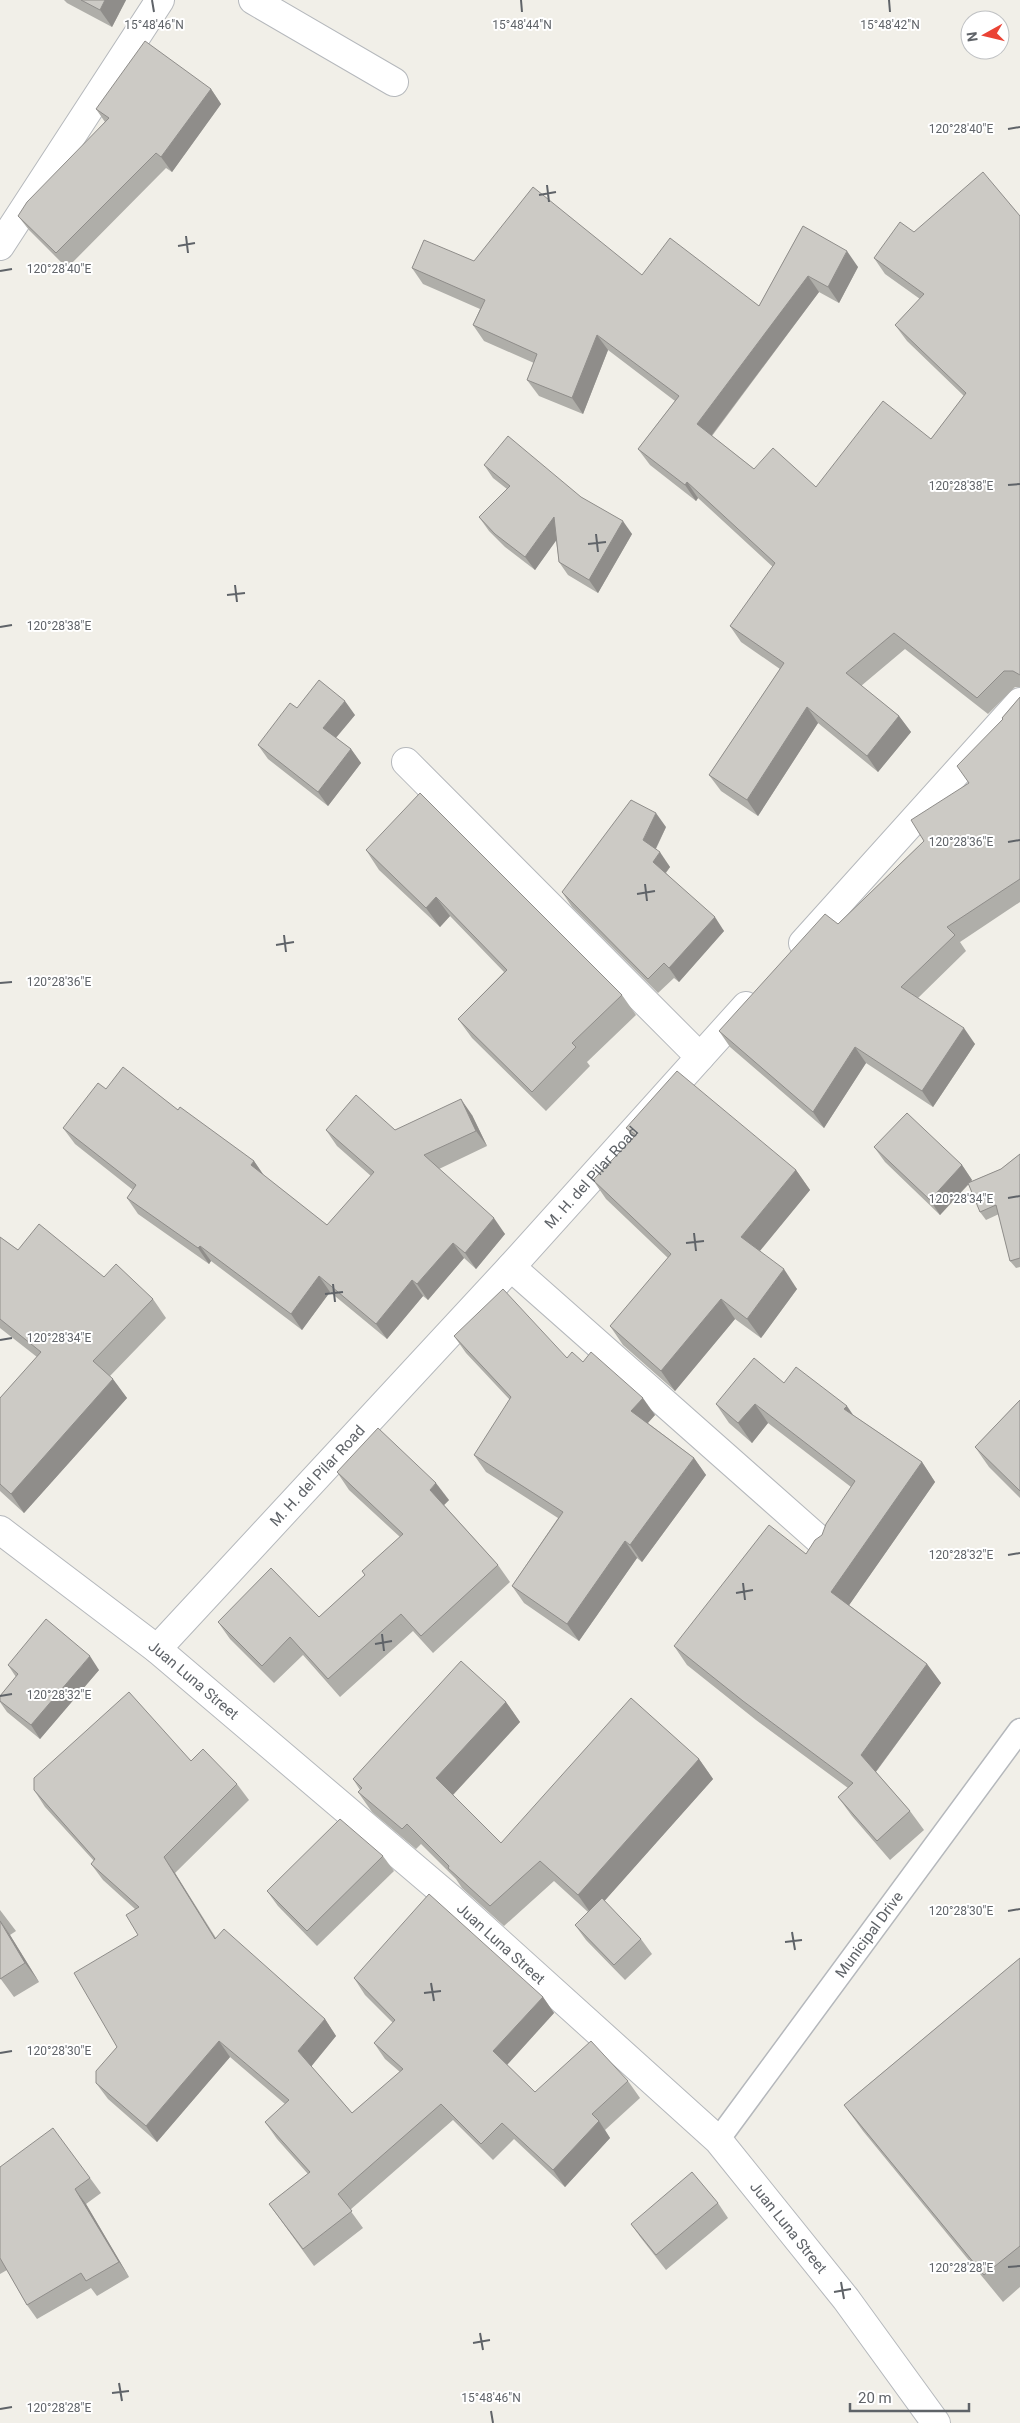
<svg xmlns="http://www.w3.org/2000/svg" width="1020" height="2423" font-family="Roboto,sans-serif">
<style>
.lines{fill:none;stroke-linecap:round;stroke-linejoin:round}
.service-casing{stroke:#b5b8bc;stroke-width:25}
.minor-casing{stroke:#b5b8bc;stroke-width:30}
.tertiary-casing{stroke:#b5b8bc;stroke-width:30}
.service{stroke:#fff;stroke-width:22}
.minor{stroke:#fff;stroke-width:28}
.tertiary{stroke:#fff;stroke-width:28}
.wall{fill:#afaea9}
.shaded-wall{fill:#8f8d8a}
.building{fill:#cccac5;stroke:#8f8d8a}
.ticks{fill:none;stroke:#5f6368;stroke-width:2}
.labels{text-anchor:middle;stroke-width:4;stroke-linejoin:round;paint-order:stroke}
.street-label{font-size:15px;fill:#5f6368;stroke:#fff}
.ticks-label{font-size:12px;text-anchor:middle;fill:#5f6368;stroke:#fff;stroke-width:4;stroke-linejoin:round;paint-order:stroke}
</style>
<rect width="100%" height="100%" fill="#f1efe8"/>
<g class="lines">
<g class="service-casing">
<g id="service">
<path id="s1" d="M718,2140L1020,1730"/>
</g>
</g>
<g class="minor-casing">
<g id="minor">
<path d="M253,0L394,82"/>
<path d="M0,246L160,0"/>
<path d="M406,762L700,1057"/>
<path d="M803,943L1020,702"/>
<path d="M511,1267L824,1544"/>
<path id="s2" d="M157,1649L511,1267L746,1006"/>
</g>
</g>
<g class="tertiary-casing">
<g id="tertiary">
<path id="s3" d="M0,1530L157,1649L450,1898L718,2140L846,2299L936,2423"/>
</g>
</g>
<use href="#service" class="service"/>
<use href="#minor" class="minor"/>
<use href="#tertiary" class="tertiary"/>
</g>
<g class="wall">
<path d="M64,0H126L112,27L67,3Z"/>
<path d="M211,89L221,104L172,172L166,168L67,268L29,230L18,216L105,122L96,109Z"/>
<path d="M1020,216V687H1015L988,714L905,649L861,686L899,716L911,732L878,772L818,723L758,816L721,791L709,775L780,669L741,642L730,626L773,567L698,498L696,501L650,465L638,449L675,401L608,350L583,414L539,396L527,380L534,363L484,341L473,325L480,309L423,284L412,268L474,261L642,275L759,306L803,226L858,267L839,303L819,292L712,436L754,469L816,487L931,439L964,396L907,341L895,325L920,299L885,274L874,258L914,232Z"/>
<path d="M484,465L581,497L632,534L598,593L568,575L559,562L556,540L535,570L505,547L489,531L479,517L507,489L493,478Z"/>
<path d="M1020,697V902L960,942L966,951L918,998L975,1044L933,1107L866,1063L824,1128L730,1047L719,1031L838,924L924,841L969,783L1003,719L1002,718Z"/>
<path d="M297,708L355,715L336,738L351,749L361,763L328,806L268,759L258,745Z"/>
<path d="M666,827L656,849L670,867L666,873L724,931L679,982L674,978L658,993L572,907L562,892Z"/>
<path d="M366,850L622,995L636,1015L587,1062L590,1066L546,1111L472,1038L458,1019L504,972L450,916L440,927L379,870Z"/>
<path d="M106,1089L178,1110L254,1161L264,1176L327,1225L371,1176L337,1146L326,1130H395L472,1115L487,1146L439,1169L505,1234L476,1269L464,1258L428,1300L423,1296L387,1339L330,1292L302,1330L211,1261L209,1264L138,1214L127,1198L133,1190L75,1144L63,1128Z"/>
<path d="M626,1128L796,1170L810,1190L759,1251L797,1289L761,1338L735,1319L675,1391L623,1345L610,1326L668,1258L606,1199L593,1180L634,1138Z"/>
<path d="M874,1147L962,1165L972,1180L970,1182L1001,1169L1020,1154V1267L1016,1268L1010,1261L999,1214L986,1220L980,1212L969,1184L940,1215L885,1162Z"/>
<path d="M0,1237L18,1250L104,1277L153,1299L166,1318L110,1376L127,1398L24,1513L0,1491V1398L37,1357L0,1328Z"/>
<path d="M454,1336L567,1358L583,1362L655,1415L648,1423L694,1458L706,1475L642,1562L637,1558L579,1641L524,1603L512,1586L558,1518L486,1472L474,1455L510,1400L466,1353Z"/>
<path d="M784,1383L853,1415L922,1462L935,1482L849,1605L927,1664L941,1683L876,1772L910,1811L924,1830L890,1860L852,1816L838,1797L848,1788L756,1720L687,1665L674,1646L806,1554L822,1535L851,1487L768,1423L752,1443L729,1423L716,1404Z"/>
<path d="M1020,1400V1498L989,1467L975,1447Z"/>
<path d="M337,1472L449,1500L444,1505L498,1565L510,1582L433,1653L413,1631L340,1697L303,1655L274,1683L230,1639L218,1622L319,1617L365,1575L362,1571L400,1537L349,1490Z"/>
<path d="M8,1665L99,1670L40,1739L7,1712L0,1702V1696L16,1677Z"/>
<path d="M506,1702L520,1722L453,1795L501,1843L699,1759L713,1779L604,1901L641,1939L652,1954L625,1980L586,1940L575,1925L588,1912L554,1881L504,1926L462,1888L456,1879L421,1844L416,1849L372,1812L358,1792L360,1790L353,1779Z"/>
<path d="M191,1761L237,1784L249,1800L175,1873L216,1938L325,2019L336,2036L311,2066L352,2113L400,2072L385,2059L374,2043L393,2023L365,1995L354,1978L543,1997L554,2013L507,2065L535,2092L628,2081L640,2098L605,2130L610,2138L565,2187L514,2139L493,2160L453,2120L350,2210L363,2228L314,2266L269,2204L308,2174L277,2139L265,2122L285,2104L230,2057L157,2142L108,2099L96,2083L117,2047L138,1935L135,1909L103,1880L91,1864L94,1861L45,1807L34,1790Z"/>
<path d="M383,1856L394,1871L317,1946L278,1906L267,1891Z"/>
<path d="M0,1910L16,1931L10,1935L39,1982L14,1997L0,1978Z"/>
<path d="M1020,1958V2287L1003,2302L863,2131L844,2105Z"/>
<path d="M0,2167L90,2178L101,2193L86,2204L129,2277L97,2296L91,2288L37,2319L27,2305L7,2270L0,2274Z"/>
<path d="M718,2203L728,2218L666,2270L641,2238L631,2224Z"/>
</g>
<g class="shaded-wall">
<path d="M105,0H126L112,27L100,10Z"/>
<path d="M211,89L221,104L172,172L161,157Z"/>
<path d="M847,251L858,267L839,303L828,287Z"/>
<path d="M808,276L819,292L708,440L697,424Z"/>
<path d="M597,335L608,350L583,414L572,398Z"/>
<path d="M687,482L698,498L696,501L685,485Z"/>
<path d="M554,517L563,531L535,570L525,557Z"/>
<path d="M623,521L632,534L598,593L589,580Z"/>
<path d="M345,701L355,715L333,741L323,728Z"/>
<path d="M807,707L818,723L758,816L747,800Z"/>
<path d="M899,716L911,732L878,772L867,756Z"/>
<path d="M351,749L361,763L328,806L318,792Z"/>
<path d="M656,813L666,827L653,854L643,840Z"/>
<path d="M660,852L670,867L663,876L653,862Z"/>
<path d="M436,897L450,916L440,927L426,908Z"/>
<path d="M715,917L724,931L679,982L669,968Z"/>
<path d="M964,1028L975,1044L933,1107L922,1091Z"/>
<path d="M855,1047L866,1063L824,1128L813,1112Z"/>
<path d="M461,1099L472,1115L487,1146L476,1131Z"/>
<path d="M254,1161L265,1177L251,1165Z"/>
<path d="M962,1165L972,1180L940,1215L930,1200Z"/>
<path d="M796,1170L810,1190L755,1257L741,1237Z"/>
<path d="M494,1218L505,1234L476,1269L465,1253Z"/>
<path d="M453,1243L464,1258L428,1300L417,1284Z"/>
<path d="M200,1246L211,1261L209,1264L198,1248Z"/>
<path d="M784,1269L797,1289L761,1338L747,1319Z"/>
<path d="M319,1276L330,1292L302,1330L291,1314Z"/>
<path d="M412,1280L423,1296L387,1339L376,1324Z"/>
<path d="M721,1299L735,1319L675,1391L661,1371Z"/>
<path d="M113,1379L127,1398L24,1513L11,1494Z"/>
<path d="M643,1398L655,1415L643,1428L631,1411Z"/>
<path d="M755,1404L768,1423L752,1443L738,1423Z"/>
<path d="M847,1406L860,1425L844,1409Z"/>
<path d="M694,1458L706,1475L642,1562L630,1545Z"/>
<path d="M922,1462L935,1482L845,1611L831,1592Z"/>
<path d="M436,1483L449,1500L442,1507L430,1490Z"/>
<path d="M625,1541L637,1558L579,1641L567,1624Z"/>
<path d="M90,1656L99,1670L40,1739L31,1725Z"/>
<path d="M927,1664L941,1683L874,1774L861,1755Z"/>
<path d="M506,1702L520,1722L450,1798L436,1778Z"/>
<path d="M699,1759L713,1779L592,1915L578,1895Z"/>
<path d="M164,1857L175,1873L226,1956L215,1939Z"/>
<path d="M0,1920L10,1935L39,1982L25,1963Z"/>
<path d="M543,1997L554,2013L505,2067L493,2051Z"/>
<path d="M325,2019L336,2036L310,2068L298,2051Z"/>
<path d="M219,2041L230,2057L157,2142L146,2126Z"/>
<path d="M599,2121L610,2138L565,2187L553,2170Z"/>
<path d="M75,2189L86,2204L129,2277L119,2262Z"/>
</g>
<g class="building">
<path d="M81,0H105L100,10Z"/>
<path d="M145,41L211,89L161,157L156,153L56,253L18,216L27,202L109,118L96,109Z"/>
<path d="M983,172L1020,216V675L1013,671H1004L977,698L894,633L846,673L899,716L867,756L807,707L747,800L709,775L784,663L730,626L775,563L687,482L685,485L638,449L679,396L597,335L572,398L527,380L537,354L473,325L485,300L412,268L424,240L474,261L533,187L642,275L670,238L759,306L803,226L847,251L828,287L808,276L697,424L754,469L773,448L816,487L883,401L931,439L966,393L895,325L924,294L874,258L900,222L914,232Z"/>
<path d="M508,436L581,497L623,521L589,580L559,562L554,517L525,557L495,534L479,517L510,486L484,465Z"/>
<path d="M319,680L345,701L323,728L351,749L318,792L258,745L290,703L297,708Z"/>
<path d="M1020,697V879L947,927L955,935L901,987L964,1028L922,1091L855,1047L813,1112L719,1031L825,914L838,924L924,841L911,820L969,783L957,766L1003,719L1002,718Z"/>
<path d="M420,793L622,995L572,1043L576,1047L532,1092L458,1019L507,970L436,897L426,908L366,850Z"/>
<path d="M631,800L656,813L643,840L660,852L653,862L715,917L669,968L664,963L648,979L562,892Z"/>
<path d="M123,1067L178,1110L180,1107L254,1161L251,1165L327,1225L374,1172L326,1130L356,1095L395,1130L461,1099L476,1131L424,1155L494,1218L465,1253L453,1243L417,1284L412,1280L376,1324L319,1276L291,1314L200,1246L198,1248L127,1198L136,1185L63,1128L98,1083L106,1089Z"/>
<path d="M677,1071L796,1170L741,1237L784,1269L747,1319L721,1299L661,1371L610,1326L671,1254L593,1180L636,1135L626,1128Z"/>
<path d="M907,1113L962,1165L930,1200L874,1147Z"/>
<path d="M1020,1154V1258L1010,1261L996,1205L980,1212L968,1183L1001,1169Z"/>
<path d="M39,1224L104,1277L116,1264L153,1299L93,1361L113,1379L11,1494L0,1484V1398L41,1352L0,1319V1237L18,1250Z"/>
<path d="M503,1289L567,1358L572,1352L583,1362L591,1352L643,1398L631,1411L694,1458L630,1545L625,1541L567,1624L512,1586L563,1512L474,1455L511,1397L454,1336Z"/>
<path d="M754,1358L784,1383L796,1367L847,1406L844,1409L922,1462L831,1592L927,1664L861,1755L910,1811L877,1841L838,1797L853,1783L743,1701L674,1646L769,1525L806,1554L815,1540L822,1535L826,1524L855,1481L755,1404L738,1423L716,1404Z"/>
<path d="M1020,1400V1491L975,1447Z"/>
<path d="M378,1428L436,1483L430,1490L498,1565L421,1636L401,1614L328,1679L290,1637L262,1666L218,1622L271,1568L319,1617L365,1575L362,1571L403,1534L337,1472Z"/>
<path d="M46,1619L90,1656L31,1725L0,1701V1696L18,1674L8,1665Z"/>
<path d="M461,1661L506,1702L436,1778L501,1843L631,1698L699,1759L578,1895L540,1861L490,1906L448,1868L449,1866L407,1824L402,1829L358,1792L362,1788L353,1779Z"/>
<path d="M129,1692L191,1761L203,1749L237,1784L164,1857L215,1939L224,1929L325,2019L298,2051L352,2113L403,2069L374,2043L395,2020L354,1978L429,1894L543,1997L493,2051L535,2092L591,2041L628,2081L592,2114L599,2121L553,2170L502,2123L481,2144L441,2104L338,2194L352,2211L303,2249L269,2204L310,2172L265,2122L289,2100L219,2041L146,2126L96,2083V2071L117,2047L74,1973L138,1935L126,1915L139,1907L91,1864L95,1859L34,1790V1778Z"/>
<path d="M340,1819L383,1856L307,1931L267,1891Z"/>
<path d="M602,1898L641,1939L614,1965L575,1925Z"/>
<path d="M0,1921L25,1963L0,1979Z"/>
<path d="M1020,1958V2246L984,2275L844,2105Z"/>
<path d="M53,2128L90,2178L75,2189L119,2262L86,2281L81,2273L27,2305L0,2258V2167Z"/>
<path d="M692,2172L718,2203L656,2255L631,2224Z"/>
</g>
<path class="ticks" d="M152,0L154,12M521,0L522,12M889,0L890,12M1008,129L1020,127M547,185L549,202M539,195L556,192M186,236L188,253M178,246L195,243M0,271L12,269M1008,485L1020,484M596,534L598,552M588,544L606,542M235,585L237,602M227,595L245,593M0,627L12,625M1008,842L1020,840M645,884L647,901M637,894L655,891M284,935L286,952M276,945L294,942M0,983L12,982M1008,1198L1020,1196M694,1233L696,1251M686,1243L704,1241M333,1284L335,1302M325,1294L343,1292M0,1340L12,1338M1008,1555L1020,1553M743,1583L745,1600M736,1593L753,1590M382,1634L384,1651M375,1644L392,1641M0,1696L12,1694M1008,1911L1020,1909M792,1932L795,1950M785,1942L802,1940M431,1983L434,2001M424,1993L441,1991M0,2053L12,2051M1008,2267L1020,2266M841,2282L844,2299M834,2292L851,2289M480,2333L483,2350M473,2343L490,2340M119,2383L122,2401M112,2393L129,2391M0,2409L12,2407M491,2411L493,2423"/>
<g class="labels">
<g class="street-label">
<text dy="5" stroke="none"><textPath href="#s2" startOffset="641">M. H. del Pilar Road</textPath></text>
<text dy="5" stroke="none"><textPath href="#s2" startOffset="236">M. H. del Pilar Road</textPath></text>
<text dy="5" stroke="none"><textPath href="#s3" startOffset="245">Juan Luna Street</textPath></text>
<text dy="5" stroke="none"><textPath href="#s1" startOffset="255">Municipal Drive</textPath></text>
<text dy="5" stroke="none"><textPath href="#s3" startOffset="650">Juan Luna Street</textPath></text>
<text dy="5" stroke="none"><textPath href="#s3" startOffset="1055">Juan Luna Street</textPath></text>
</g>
</g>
<g class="ticks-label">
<text x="154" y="29">15°48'46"N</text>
<text x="522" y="29">15°48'44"N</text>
<text x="890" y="29">15°48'42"N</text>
<text x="961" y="133">120°28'40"E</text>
<text x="59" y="273">120°28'40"E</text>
<text x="961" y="490">120°28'38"E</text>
<text x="59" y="630">120°28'38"E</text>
<text x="961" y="846">120°28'36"E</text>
<text x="59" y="986">120°28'36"E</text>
<text x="961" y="1203">120°28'34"E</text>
<text x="59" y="1342">120°28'34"E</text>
<text x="961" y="1559">120°28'32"E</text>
<text x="59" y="1699">120°28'32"E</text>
<text x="961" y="1915">120°28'30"E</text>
<text x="59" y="2055">120°28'30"E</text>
<text x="961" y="2272">120°28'28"E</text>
<text x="491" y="2402">15°48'46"N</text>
<text x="59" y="2412">120°28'28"E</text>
</g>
<g transform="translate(985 35) rotate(262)"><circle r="24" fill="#ffffff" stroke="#bfc1c3"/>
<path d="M0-4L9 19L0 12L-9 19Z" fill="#ea4335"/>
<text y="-8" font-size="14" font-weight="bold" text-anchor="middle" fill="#5f6368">N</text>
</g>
<path d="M850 2403v8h119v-8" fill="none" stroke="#5f6368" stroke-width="2.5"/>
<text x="858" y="2403" font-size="15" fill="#5f6368" stroke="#ffffff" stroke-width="4" paint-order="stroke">20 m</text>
</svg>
